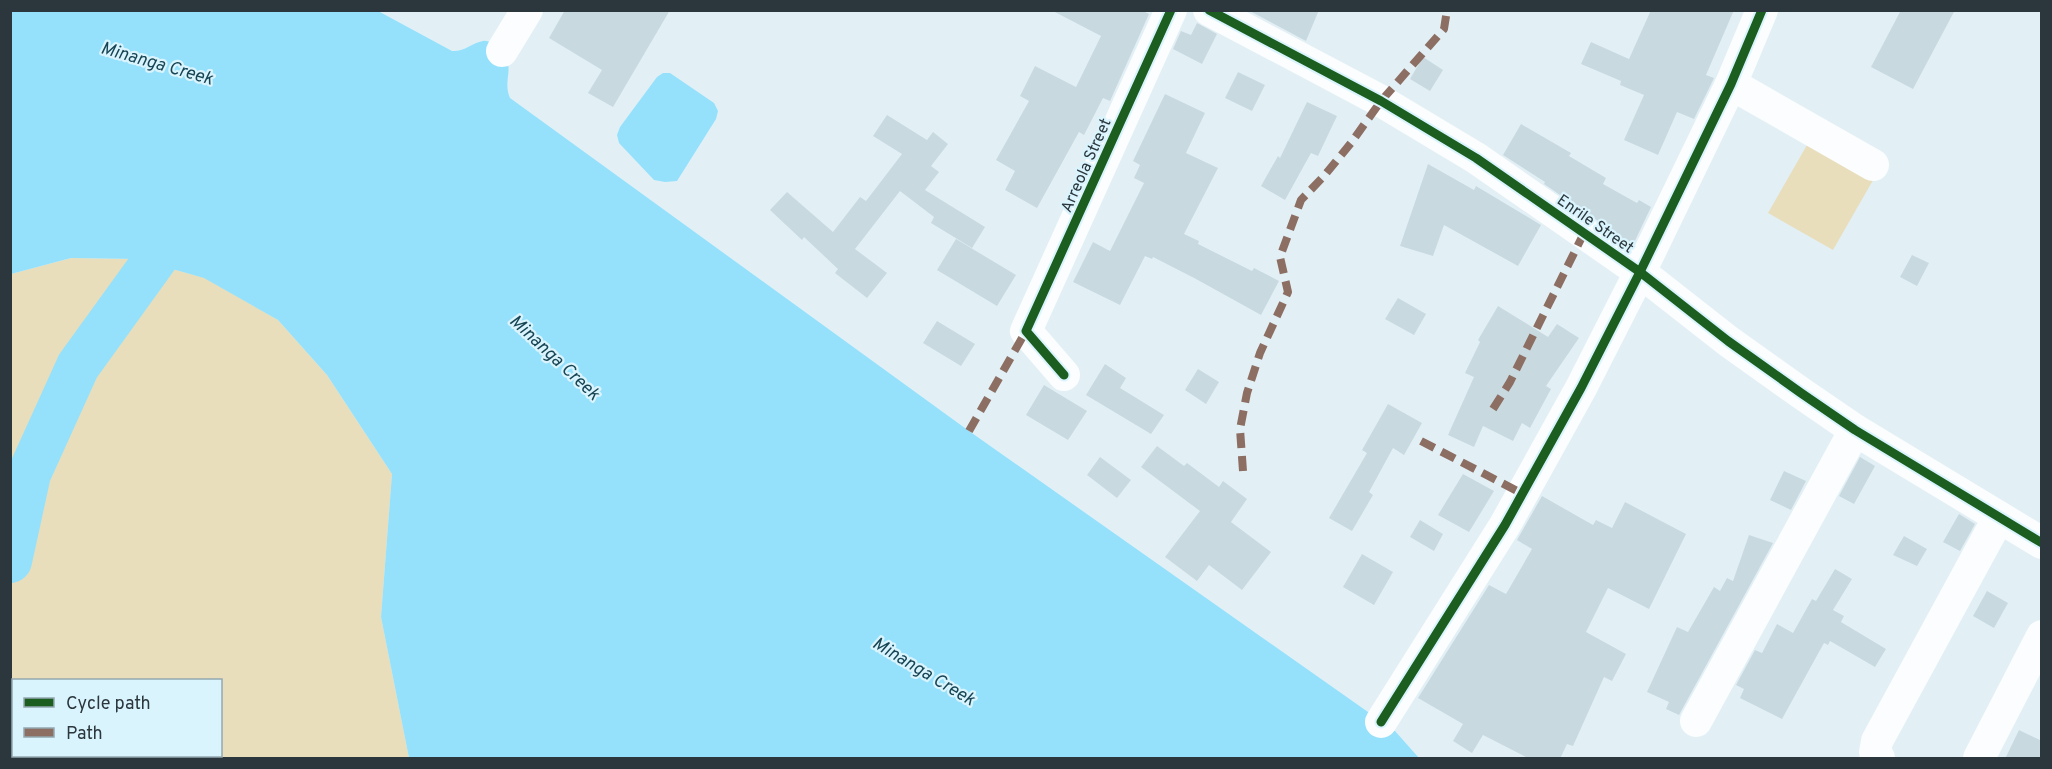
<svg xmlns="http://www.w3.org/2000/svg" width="2052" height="769" font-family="Overpass,sans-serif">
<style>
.green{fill:#e8debc;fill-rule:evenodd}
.water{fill:#95e1fc}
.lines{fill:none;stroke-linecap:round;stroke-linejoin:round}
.river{stroke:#95e1fc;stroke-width:44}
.building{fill:#c8d9e0}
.minor{stroke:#fbfdfe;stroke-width:32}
.quiet{stroke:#8d6e63;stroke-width:8;stroke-dasharray:15 8;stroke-linecap:butt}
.cycleway-casing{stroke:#daf4fe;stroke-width:13}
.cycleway{stroke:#1b5e20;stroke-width:9}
.labels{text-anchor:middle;stroke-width:4.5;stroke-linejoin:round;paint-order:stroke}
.street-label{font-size:16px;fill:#2b373c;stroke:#daf4fe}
.water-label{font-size:18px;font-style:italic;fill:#174554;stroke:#daf4fe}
</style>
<rect width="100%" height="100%" fill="#e2f0f6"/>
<g class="green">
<path d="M1811,138L1876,175L1833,250L1768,213Z"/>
<path d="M71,258L137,259L205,278L278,320L327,375L392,474L381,617L409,758H11V274ZM14,680H220V756H14Z"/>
</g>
<g class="water">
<path d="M11,11H378L452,51C464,52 472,43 483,41C488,40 491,43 495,46C520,65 501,77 510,98L969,431L1395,731L1419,758H409L381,617L392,474L327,375L278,320L204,278L137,259L71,258L11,274Z"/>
<path d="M663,73H670L714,103L718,111L716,119L677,181L665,182L654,180L619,143L617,135L620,127L657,77Z"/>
</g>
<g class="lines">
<path class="river" d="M10,561L29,474L78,366L187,215"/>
</g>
<g class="building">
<path d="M565,10H670L613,107L588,93L602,70L549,38Z"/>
<path d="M1051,10H1141L1149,14L1110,101L1103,98L1084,135L1079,132L1037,208L1005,190L1015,171L996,160L1029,101L1020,96L1035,66L1076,87L1101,36Z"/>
<path d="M1248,10H1319L1306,41Z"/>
<path d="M1651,10H1734L1706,75L1714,78L1694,119L1677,112L1658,155L1624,140L1644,95L1620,85L1621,81L1581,64L1591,42L1629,59Z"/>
<path d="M1901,10H1955L1913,89L1871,67Z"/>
<path d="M1197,23L1217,34L1202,64L1173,49L1181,31L1191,35Z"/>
<path d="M1423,57L1443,70L1430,91L1410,79Z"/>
<path d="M1238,72L1265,85L1252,111L1225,98Z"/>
<path d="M1165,94L1205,113L1186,153L1218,168L1184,234L1199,241L1198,244L1252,271L1254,268L1279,281L1261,315L1196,279L1153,257L1152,259L1145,256L1120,305L1073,282L1093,242L1110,251L1144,183L1134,178L1140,165L1133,161Z"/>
<path d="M1307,102L1337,116L1318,156L1311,153L1285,200L1261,186L1278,156L1280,158Z"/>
<path d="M887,115L927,140L933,132L948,144L931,166L939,172L925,190L985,227L972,248L931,223L934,217L900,191L855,249L887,273L867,298L835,273L838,269L804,237L802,240L770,210L787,192L833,232L860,197L866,201L902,154L873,136Z"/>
<path d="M1521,124L1571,153L1569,156L1606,178L1603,184L1637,203L1639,200L1651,207L1633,245L1544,184L1545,182L1503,155Z"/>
<path d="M1428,164L1474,190L1476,186L1541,225L1518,266L1444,225L1433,256L1400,246Z"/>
<path d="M956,239L1016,275L997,306L937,270Z"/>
<path d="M1912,255L1929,263L1917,286L1900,277Z"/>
<path d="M1398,298L1426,314L1414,335L1385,319Z"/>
<path d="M1498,306L1548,337L1557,324L1579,338L1546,386L1551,389L1530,428L1522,423L1513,441L1483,426L1474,447L1448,435L1474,377L1465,373L1480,342L1478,340Z"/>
<path d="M937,321L975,344L961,366L923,343Z"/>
<path d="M1105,364L1126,378L1120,388L1164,415L1151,434L1086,395Z"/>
<path d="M1198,369L1219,382L1206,404L1185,390Z"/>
<path d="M1044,385L1087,411L1068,440L1026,415Z"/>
<path d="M1388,404L1422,423L1404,455L1393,448L1369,492L1373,495L1352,531L1329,518L1367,453L1362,450Z"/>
<path d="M1157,446L1184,466L1187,463L1219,487L1223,481L1247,499L1231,522L1271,552L1242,590L1209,565L1197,581L1165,557L1200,511L1141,467Z"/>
<path d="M1100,457L1131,480L1117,498L1087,475Z"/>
<path d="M1860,457L1875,466L1854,504L1839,496Z"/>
<path d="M1784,471L1806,481L1791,510L1770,500Z"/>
<path d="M1463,474L1494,491L1469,532L1438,515Z"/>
<path d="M1542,496L1593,525L1596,520L1612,528L1625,502L1686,534L1649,609L1608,588L1586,632L1626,654L1612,681L1604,677L1573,746L1567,744L1560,759H1530L1483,735L1472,753L1453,741L1463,724L1418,698L1489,585L1506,594L1532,549L1517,540Z"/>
<path d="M1959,514L1975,524L1960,551L1943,542Z"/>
<path d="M1420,520L1443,534L1434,551L1410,537Z"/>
<path d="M1749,535L1773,543L1679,715L1666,709L1669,702L1647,692L1677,627L1688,632L1714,587L1720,591L1727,578L1733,581Z"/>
<path d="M1904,536L1927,549L1917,566L1893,555Z"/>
<path d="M1362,554L1393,572L1374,605L1343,587Z"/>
<path d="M1835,569L1852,579L1833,610L1844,616L1841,622L1886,649L1875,667L1830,641L1828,645L1824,643L1782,719L1740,698L1744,689L1736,685L1755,650L1762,653L1777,624L1793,633L1812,599L1816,601Z"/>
<path d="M1987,591L2008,603L1994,628L1973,616Z"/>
<path d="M2019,730L2042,741V759H2005Z"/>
</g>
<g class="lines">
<g class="minor">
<path d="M1209,10L1381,101L1476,158L1640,272L1728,341L1801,393L1855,430L2042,543"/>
<path d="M502,51L527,10"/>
<path d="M1731,84L1873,165"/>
<path d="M1064,375L1026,331L1171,10"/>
<path d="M1696,721L1855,430"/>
<path d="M1381,722L1505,525L1581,388L1640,272L1731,84L1762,10"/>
<path d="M1879,758L1875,752L1877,741L1999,517"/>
<path d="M1979,758L2042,636"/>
</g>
<g class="quiet">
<path d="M1493,409L1510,382L1584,233"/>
<path d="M969,431L1026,331"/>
<path d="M1421,441L1523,494"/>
<path d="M1243,471L1240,429L1247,393L1260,353L1288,292L1280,257L1301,200L1324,176L1351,143L1381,101L1444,29L1447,10"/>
</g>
<g class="cycleway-casing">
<g id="cycleway">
<path d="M1209,10L1381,101L1476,158L1640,272L1728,341L1801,393L1855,430L2042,543"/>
<path d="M1064,375L1026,331L1171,10"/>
<path d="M1381,722L1505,525L1581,388L1640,272L1731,84L1762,10"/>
</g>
</g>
<use href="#cycleway" class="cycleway"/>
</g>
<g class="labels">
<g class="street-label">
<text transform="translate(1085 165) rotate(-66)" y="6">Arreola Street</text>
<text transform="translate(1596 223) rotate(35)" y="6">Enrile Street</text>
</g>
<g class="water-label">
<text transform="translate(157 63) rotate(16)" y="6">Minanga Creek</text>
<text transform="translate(555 357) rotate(43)" y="6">Minanga Creek</text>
<text transform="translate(924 671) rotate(31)" y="6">Minanga Creek</text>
</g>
</g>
<rect width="2052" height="769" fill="none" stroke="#2b373c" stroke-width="24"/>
<rect x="12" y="679" width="210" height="78" fill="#daf4fe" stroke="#94a8b0" stroke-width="1.5"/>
<rect x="24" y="698" width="30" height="9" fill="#1b5e20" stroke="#94a8b0" stroke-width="1.5"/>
<text x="66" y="709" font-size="18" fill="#2b373c">Cycle path</text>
<rect x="24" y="728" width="30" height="9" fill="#8d6e63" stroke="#94a8b0" stroke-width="1.5"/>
<text x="66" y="739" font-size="18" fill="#2b373c">Path</text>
</svg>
